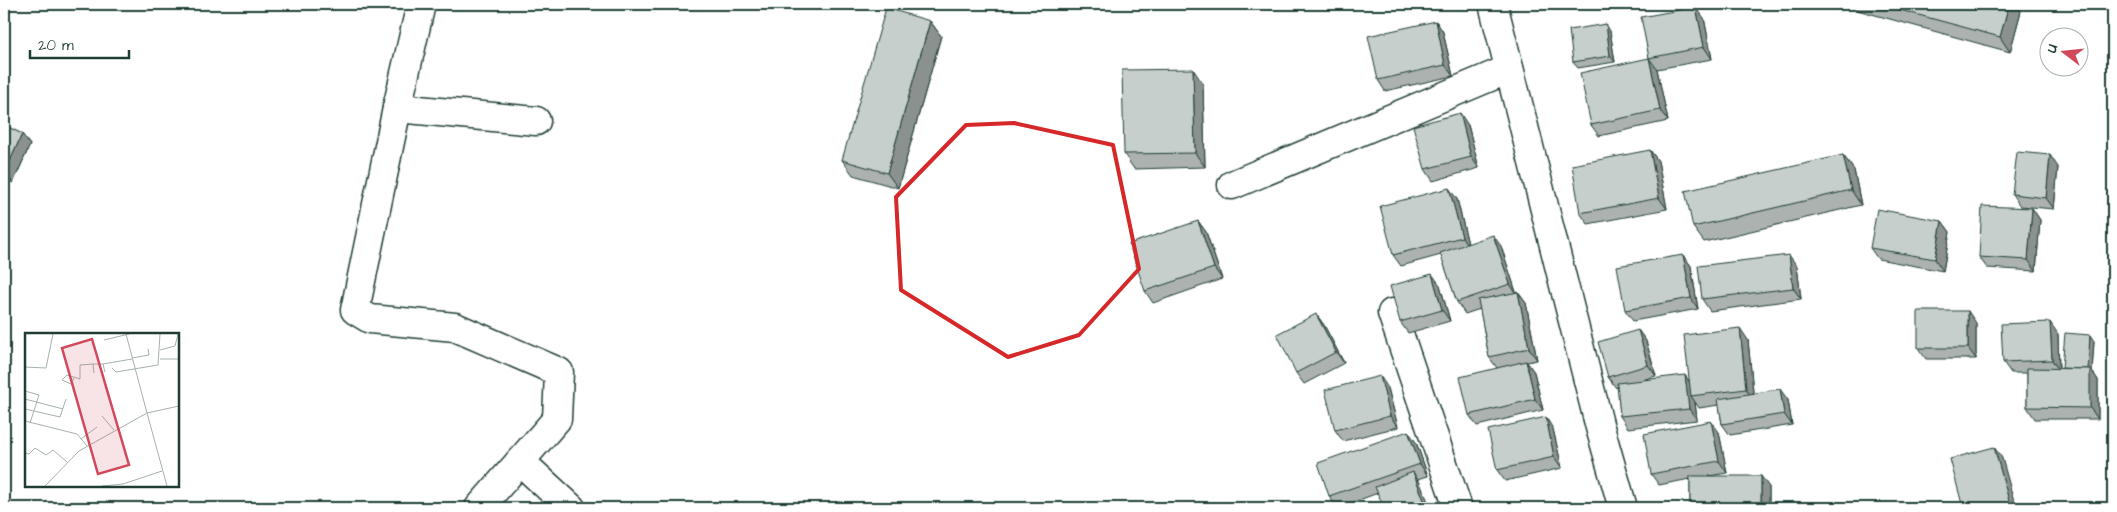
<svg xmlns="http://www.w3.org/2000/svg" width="2117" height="512" font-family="'Architects Daughter',sans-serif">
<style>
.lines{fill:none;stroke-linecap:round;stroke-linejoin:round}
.street-casing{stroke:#1f3d34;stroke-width:31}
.street{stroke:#fff;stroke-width:28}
.wall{fill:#abb2af;stroke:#1f3d34}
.shaded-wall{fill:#8b918f;stroke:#1f3d34}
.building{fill:#c7cfcc;stroke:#1f3d34}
.marked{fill:none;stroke:#d62828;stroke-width:4;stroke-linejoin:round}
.inset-road{fill:none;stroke:#a5b1ae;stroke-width:1}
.view{fill:#d1495b;fill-opacity:0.15;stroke:#d1495b;stroke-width:2.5}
.inset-edge{fill:none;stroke:#1f3d34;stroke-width:2.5}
</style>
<rect width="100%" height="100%" fill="#fff"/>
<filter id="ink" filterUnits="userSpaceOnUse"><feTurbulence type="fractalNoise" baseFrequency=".02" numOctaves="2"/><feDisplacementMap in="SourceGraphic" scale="10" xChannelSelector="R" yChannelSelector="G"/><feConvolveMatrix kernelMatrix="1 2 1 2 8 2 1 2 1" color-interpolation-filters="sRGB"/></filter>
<g filter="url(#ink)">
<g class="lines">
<g class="street-casing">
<g id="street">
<path d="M421,4L397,108L536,121"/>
<path d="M1493,4L1599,424L1623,508"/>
<path d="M397,108L355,310L370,319L455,327L559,372L557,419L479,508"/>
<path d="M1232,185L1509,69"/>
<path d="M1392,313L1458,508"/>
<path d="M520,461L571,508"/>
</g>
</g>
<use href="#street" class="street"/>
</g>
<g class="wall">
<path d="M1852,4H2009L2021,11L2010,52L1857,10Z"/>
<path d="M1704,18L1712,59L1657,69L1668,121L1599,136L1591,125L1649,58Z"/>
<path d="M930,21L941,36L898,188L853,175L842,160Z"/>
<path d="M1436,21L1443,32L1453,76L1385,91L1378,80Z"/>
<path d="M1610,31L1615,62L1578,68L1573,62Z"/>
<path d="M1203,84L1205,167L1134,169L1124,154Z"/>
<path d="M4,125L22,134L30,145L13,183L4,179Z"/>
<path d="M1468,125L1479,168L1433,181L1425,169Z"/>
<path d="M1650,150L1658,161L1667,209L1588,224L1580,213Z"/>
<path d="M1843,155L1854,170L1861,205L1704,242L1693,227Z"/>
<path d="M2058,167L2054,209L2020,206L2012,194Z"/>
<path d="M1457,199L1468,244L1501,246L1516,292L1526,303L1537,360L1527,362L1534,372L1543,410L1477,426L1469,415L1497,368L1489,357L1480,309L1465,314L1457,302L1441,255L1401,266L1393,255Z"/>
<path d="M2032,208L2040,220L2036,271L1987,268L1979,257Z"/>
<path d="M1198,221L1206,232L1222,279L1153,303L1145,291Z"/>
<path d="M1942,221L1950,232L1943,271L1878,259L1870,248Z"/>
<path d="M1683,255L1691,266L1698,309L1633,321L1625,310Z"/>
<path d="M1797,266L1801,299L1710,311L1702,299Z"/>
<path d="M1440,285L1450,321L1408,333L1400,322Z"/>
<path d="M1316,314L1324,325L1344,363L1304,384L1296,373Z"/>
<path d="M1976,323V359H1926L1918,348Z"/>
<path d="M1638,330L1646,341L1656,376L1642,380H1689L1748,340L1753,393L1788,400L1792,425L1730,435L1722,424L1719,405L1699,408L1695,402L1697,420L1628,428L1620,416L1618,387L1616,388L1608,377Z"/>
<path d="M2058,334L2059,369H2062L2094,341L2092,371L2098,380V419H2035L2027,407V373H2011L2003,362Z"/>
<path d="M1388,388L1398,427L1343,441L1335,430Z"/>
<path d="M1553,429L1562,468L1505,481L1497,470Z"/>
<path d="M1719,432L1727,473L1709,476L1769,487V508H1690V479L1659,485L1651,474Z"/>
<path d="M1416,442L1428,476L1418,479L1420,483L1378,493L1337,508L1329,496Z"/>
</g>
<g class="shaded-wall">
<path d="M2009,4H2016L2021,11L2010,52L2000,37Z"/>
<path d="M1696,7L1704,18L1712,59L1704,47Z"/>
<path d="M930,21L941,36L898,188L887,173Z"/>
<path d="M1436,21L1443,32L1453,76L1445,65Z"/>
<path d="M1606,24L1610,31L1615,62L1610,56Z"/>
<path d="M1649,58L1657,69L1668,121L1660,110Z"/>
<path d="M1193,69L1203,84L1205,167L1195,153Z"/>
<path d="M1460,113L1468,125L1479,168L1471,157Z"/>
<path d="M22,134L30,145L13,183L5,172Z"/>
<path d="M1650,150L1658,161L1667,209L1659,198Z"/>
<path d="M1843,155L1854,170L1861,205L1851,190Z"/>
<path d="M2050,155L2058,167L2054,209L2046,198Z"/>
<path d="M1449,188L1457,199L1469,248L1462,237Z"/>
<path d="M2032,208L2040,220L2036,271L2028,260Z"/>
<path d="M1198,221L1206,232L1222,279L1214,268Z"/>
<path d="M1942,221L1950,232L1943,271L1935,259Z"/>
<path d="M1493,235L1501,246L1517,295L1510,284Z"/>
<path d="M1683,255L1691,266L1698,309L1691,298Z"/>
<path d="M1789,255L1797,266L1801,299L1793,288Z"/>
<path d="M1432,274L1440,285L1450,321L1442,310Z"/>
<path d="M1518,292L1526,303L1537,360L1529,348Z"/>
<path d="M1968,311L1976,323V359L1968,348Z"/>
<path d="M1316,314L1324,325L1344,363L1336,352Z"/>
<path d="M2050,322L2058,334L2059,371L2052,360Z"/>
<path d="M1740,328L1748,340L1754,401L1746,389Z"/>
<path d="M1638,330L1646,341L1656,376L1648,365Z"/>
<path d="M2090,335L2094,341L2092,371L2098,380V419L2090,408L2087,370Z"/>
<path d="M1526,361L1534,372L1543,410L1535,399Z"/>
<path d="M1685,375L1693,387L1691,396L1695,402L1697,420L1689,409Z"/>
<path d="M1380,376L1388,388L1398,427L1390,416Z"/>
<path d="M1780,389L1788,400L1792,425L1784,414Z"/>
<path d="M1546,417L1553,429L1562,468L1554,457Z"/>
<path d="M1711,421L1719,432L1727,473L1719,461Z"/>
<path d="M1408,431L1416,442L1428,476L1420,464Z"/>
<path d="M1994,447L2002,458L2016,508H2011Z"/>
<path d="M1413,472L1420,483L1431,508H1427Z"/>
<path d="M1761,476L1769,487V508H1761Z"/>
</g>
<g class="building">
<path d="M1878,4H2009L2000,37Z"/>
<path d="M1696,7L1704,47L1649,58L1660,110L1591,125L1580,73L1649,58L1641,17Z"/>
<path d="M886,8L930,21L887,173L842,160Z"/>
<path d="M1436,21L1445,65L1378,80L1368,36Z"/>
<path d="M1606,24L1610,56L1573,62L1569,30Z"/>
<path d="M1193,69L1195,153L1124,154L1122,70Z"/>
<path d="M1460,113L1471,157L1425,169L1413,126Z"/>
<path d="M4,125L22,134L5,172L4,171Z"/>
<path d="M1650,150L1659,198L1580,213L1572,165Z"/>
<path d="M2017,152L2050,155L2046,198L2012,194Z"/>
<path d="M1843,155L1851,190L1693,227L1685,191Z"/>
<path d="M1449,188L1462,237L1393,255L1380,206Z"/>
<path d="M1982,206L2032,208L2028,260L1979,257Z"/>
<path d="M1877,209L1942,221L1935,259L1870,248Z"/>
<path d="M1198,221L1214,268L1145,291L1129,244Z"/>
<path d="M1493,235L1510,284L1457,302L1440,253Z"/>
<path d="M1683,255L1691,298L1625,310L1617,266Z"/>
<path d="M1789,255L1793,288L1702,299L1698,266Z"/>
<path d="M1432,274L1442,310L1400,322L1390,286Z"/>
<path d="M1518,292L1529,348L1489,357L1478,300Z"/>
<rect x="1918" y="311" width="50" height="37"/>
<path d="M1316,314L1336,352L1296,373L1277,334Z"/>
<path d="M2050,322L2052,360L2003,362L2001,324Z"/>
<path d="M1740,328L1746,389L1691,396L1684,335Z"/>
<path d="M1638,330L1648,365L1608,377L1598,342Z"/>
<path d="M2065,333L2090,335L2088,369L2062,368Z"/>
<path d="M1526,361L1535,399L1469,415L1460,377Z"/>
<path d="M2027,368L2090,369V408L2027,407Z"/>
<path d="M1685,375L1689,409L1620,416L1617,383Z"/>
<path d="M1380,376L1390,416L1335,430L1325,390Z"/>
<path d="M1780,389L1784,414L1722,424L1718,399Z"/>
<path d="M1546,417L1554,457L1497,470L1488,430Z"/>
<path d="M1711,421L1719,461L1651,474L1644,434Z"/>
<path d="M1408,431L1420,464L1329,496L1318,463Z"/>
<path d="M1994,447L2011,508H1963L1950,459Z"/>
<path d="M1413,472L1427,508H1384L1375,487Z"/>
<rect x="1690" y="476" width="71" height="32"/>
</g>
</g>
<path class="marked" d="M1014,123L1113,145L1139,269L1079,335L1008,357L901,290L896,197L966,125Z"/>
<g transform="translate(25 333)">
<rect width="154" height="154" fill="#fff"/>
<path class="inset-road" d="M101,1L122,80L154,73M79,7L104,1M135,17L150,13L153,1M107,25L124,22L123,16M135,26H154M0,34L21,35L28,1M87,35L91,39L133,32L135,1M80,39L78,31L107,26M69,40L68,31H78M49,45L46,51L37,47L42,42L55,46V32L68,31M0,58L14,62L5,90M0,66L38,76M0,76L35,84L41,66M77,83L89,97M0,88L52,101L62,113M56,106L72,94M0,120L4,121L10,115L21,122L28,117L42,129M20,153L54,118L122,80L142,153M77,153L98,151L137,138"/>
<path class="view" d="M67,6L104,132L73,141L37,15Z"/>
<rect width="154" height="154" class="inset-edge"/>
</g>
<rect width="2117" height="512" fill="none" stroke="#fff" stroke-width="20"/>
<rect x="10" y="10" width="2097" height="492" fill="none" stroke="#1f3d34" stroke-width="2" filter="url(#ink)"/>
<g transform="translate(2064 52) rotate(286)"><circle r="24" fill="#ffffff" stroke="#a5b1ae"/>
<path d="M0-4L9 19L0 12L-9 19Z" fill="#d1495b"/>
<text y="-8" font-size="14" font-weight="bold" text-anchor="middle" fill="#1f3d34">U</text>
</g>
<path d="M30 50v8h99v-8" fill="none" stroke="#1f3d34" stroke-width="2.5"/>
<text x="38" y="50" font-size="15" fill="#1f3d34" stroke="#ffffff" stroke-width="4" paint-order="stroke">20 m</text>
</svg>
